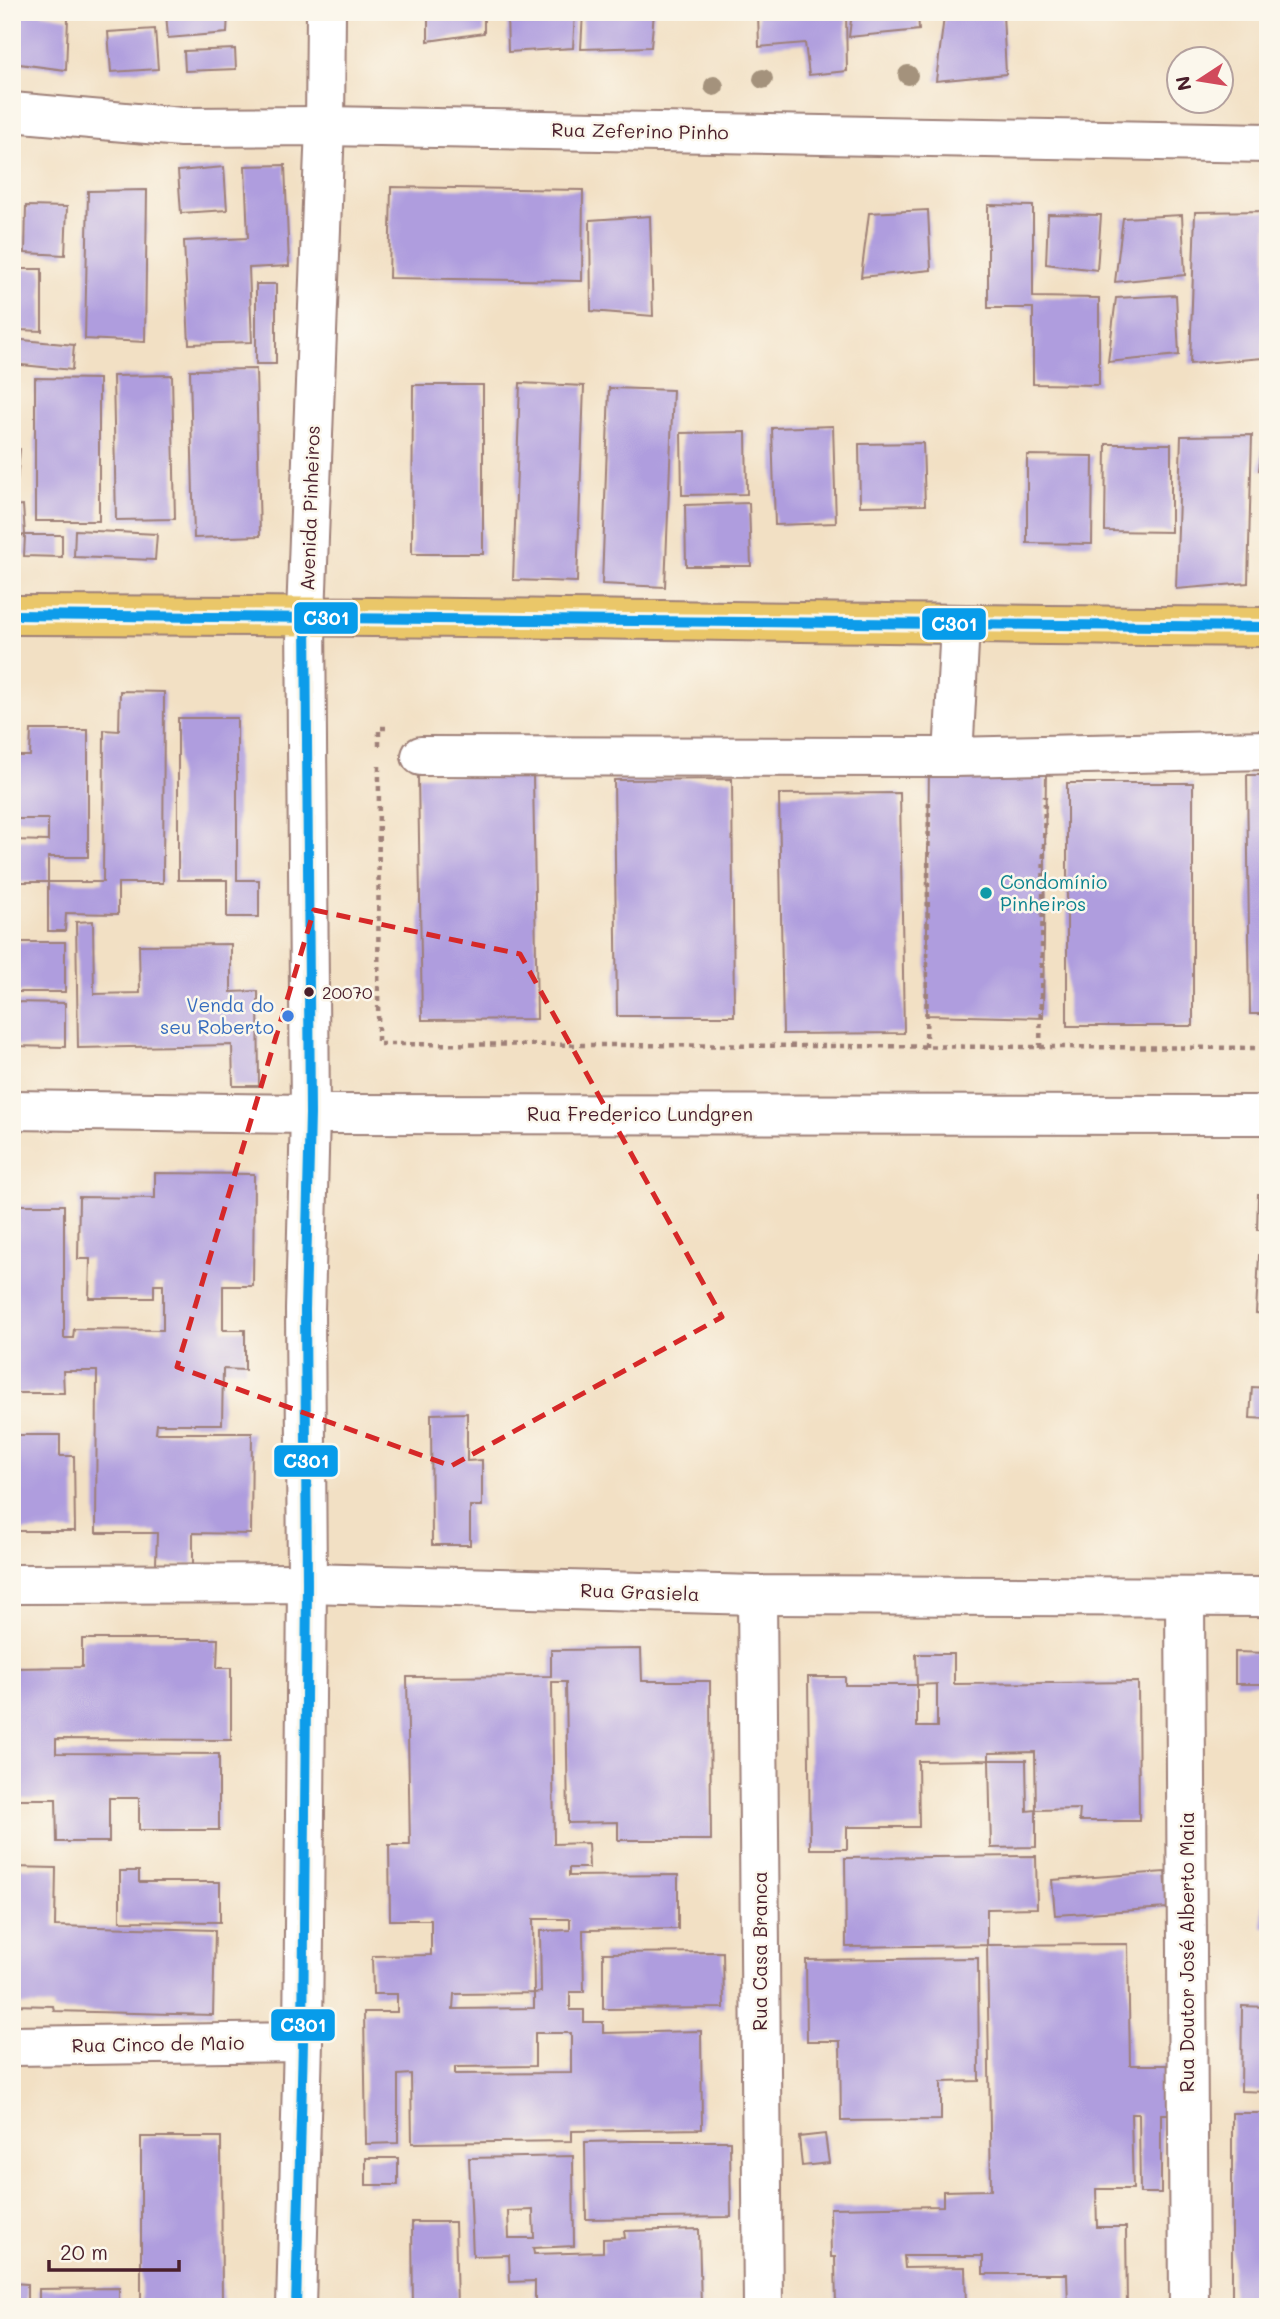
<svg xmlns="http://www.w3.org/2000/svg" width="1280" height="2319" font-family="Mali,sans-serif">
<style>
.building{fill:#af9dde;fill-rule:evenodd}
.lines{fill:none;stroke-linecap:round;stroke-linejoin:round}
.minor-casing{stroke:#9e8078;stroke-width:42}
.major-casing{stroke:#9e8078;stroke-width:42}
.path{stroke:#9e8078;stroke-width:4.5;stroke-dasharray:5 5;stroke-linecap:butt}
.minor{stroke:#fff;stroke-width:38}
.major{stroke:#eac769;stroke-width:38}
.bus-1-casing{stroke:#fbf7ec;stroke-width:16}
.bus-1{stroke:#079cea;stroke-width:10}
.tree{fill:#a4927c}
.marked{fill:none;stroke:#d62828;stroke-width:5;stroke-dasharray:14 9;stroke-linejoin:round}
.culture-dot{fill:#0f9aa8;stroke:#fbf7ec;stroke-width:2.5}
.bus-dot{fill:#4a1f2b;stroke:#fbf7ec;stroke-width:2.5}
.shop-dot{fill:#3f7fe0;stroke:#fbf7ec;stroke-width:2.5}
.labels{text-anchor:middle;stroke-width:5;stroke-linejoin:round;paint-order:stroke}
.bus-label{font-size:17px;fill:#4a1f2b;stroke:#fbf7ec;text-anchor:start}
.street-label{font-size:19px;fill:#4a1f2b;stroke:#fbf7ec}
.culture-label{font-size:19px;fill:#0d838f;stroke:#fbf7ec;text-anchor:start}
.shop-label{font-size:19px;fill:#366cbe;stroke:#fbf7ec;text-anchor:end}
.line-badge{stroke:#fbf7ec;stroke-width:2.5}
.badge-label{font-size:19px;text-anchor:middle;font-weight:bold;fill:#fff}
</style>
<rect width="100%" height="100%" fill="#fbf7ec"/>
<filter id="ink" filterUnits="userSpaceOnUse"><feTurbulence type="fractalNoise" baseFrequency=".0143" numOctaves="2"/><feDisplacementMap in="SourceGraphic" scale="14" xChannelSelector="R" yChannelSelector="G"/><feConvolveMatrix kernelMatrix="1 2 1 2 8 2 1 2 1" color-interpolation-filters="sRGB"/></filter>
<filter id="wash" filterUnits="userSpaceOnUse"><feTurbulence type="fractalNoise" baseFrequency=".00686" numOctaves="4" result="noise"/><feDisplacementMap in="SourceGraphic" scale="28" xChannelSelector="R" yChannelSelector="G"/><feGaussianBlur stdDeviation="1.57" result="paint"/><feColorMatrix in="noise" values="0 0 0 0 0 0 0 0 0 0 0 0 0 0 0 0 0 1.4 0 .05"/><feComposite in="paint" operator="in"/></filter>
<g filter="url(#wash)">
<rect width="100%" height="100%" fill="#f2e0c4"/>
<g id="blocks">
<g class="building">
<path d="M12,12H35L68,18L66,70L12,63Z"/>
<path d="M228,12L227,33L168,38L166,13Z"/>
<path d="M428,12H484V33L428,41Z"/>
<path d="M507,12H575L573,48L508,52Z"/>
<path d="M583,12H654L651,47L581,49Z"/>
<path d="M758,12H846L847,71L809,75L805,43L759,47Z"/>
<path d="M852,12H918L919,30L849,37Z"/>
<path d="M1003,14L1006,74L936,81L944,17Z"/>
<path d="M155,29L158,69L111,72L108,32Z"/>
<path d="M235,49L236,69L185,71L184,51Z"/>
<path d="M285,165L289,266L249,268L252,342L189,344L184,241L248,238L245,166Z"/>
<path d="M224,167L227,210L181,213L178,171Z"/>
<path d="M391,187L583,190L582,281L389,278Z"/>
<path d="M147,190L145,342L85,339L88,191Z"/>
<path d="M988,205L1033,206V297L1099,298V385L1033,384V308H988Z"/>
<path d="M26,206L67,207L65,255L25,253Z"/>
<path d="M928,210L931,270L861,277L869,213Z"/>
<path d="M1267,211L1263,358L1190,364L1195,212Z"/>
<path d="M1048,214L1101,215L1097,270L1046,264Z"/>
<path d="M1182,215L1185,275L1115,282L1123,218Z"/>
<path d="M650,216L653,316L591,311L590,220Z"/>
<path d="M20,269H42V331L18,330Z"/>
<rect x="256" y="284" width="20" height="80"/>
<path d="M1176,295L1179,355L1108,362L1116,298Z"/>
<path d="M12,339L74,345L72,370L12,364Z"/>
<path d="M256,369L260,536L194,538L190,370Z"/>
<path d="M172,375L175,519L116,520L113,376Z"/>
<path d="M35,378L99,379V521H35Z"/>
<path d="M520,383L584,386L577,582L513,580Z"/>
<path d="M413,385H483V554H412Z"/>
<path d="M609,388L673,390L665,587L602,584Z"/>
<path d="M12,396H14L18,432H12Z"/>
<path d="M1266,417L1268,469L1259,470Z"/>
<path d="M833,426L836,523L775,525L772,428Z"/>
<path d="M746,432L747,494L682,495L681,433Z"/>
<path d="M1252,435L1248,583L1176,589L1181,436Z"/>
<path d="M923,443L925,505L860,506L859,444Z"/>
<path d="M1106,444H1171V532L1105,531Z"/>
<path d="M12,448L20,449L16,492H12Z"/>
<path d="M1027,455L1093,456L1092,544L1027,543Z"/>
<path d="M749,503L751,566H686L685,505Z"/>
<path d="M23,505L25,535H62V557L24,556L25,535L12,536V506Z"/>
<path d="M75,530L157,534L155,560L74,557Z"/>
<path d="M120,691L164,692L163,883H118V914L66,913L65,931H48V882H12V840L48,841V819H12V756H30L31,730H88V857H48V882H103L104,730L119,731Z"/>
<path d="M178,718H237V880H259V917H227V880H178Z"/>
<path d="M929,768L1046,770L1043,1018L926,1015Z"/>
<path d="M533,775L537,1019L422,1020L418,776Z"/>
<path d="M1247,775H1268V1014H1250Z"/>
<path d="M732,779L734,1016H617L614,780Z"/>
<rect x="1067" y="783" width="126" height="243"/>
<path d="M900,793L904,1033L783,1034L779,794Z"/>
<path d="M93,921L94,994L140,993L139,945L231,944V992L258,991L259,1086H233L232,1045L78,1048L76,922Z"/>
<path d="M13,942H65V992H12Z"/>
<path d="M12,1002L65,1003V1047L12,1046Z"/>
<path d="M155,1173L254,1174L253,1286H223V1330H245V1370L223,1369L222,1424H157L156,1433H252L251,1534L193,1533V1564H156L157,1533H96L97,1371H63L64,1393H12V1205H64V1338H73L74,1329L163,1330V1285H154V1298H89L90,1259H78L79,1197L155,1198Z"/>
<path d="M1258,1194H1268V1230H1257Z"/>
<path d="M1259,1255L1268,1256V1314L1256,1313Z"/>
<path d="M1252,1387L1268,1388V1419L1250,1418Z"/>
<path d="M467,1413V1461L482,1460V1506H470V1545H432L431,1414Z"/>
<path d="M12,1435H60V1456H74L75,1531H12Z"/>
<path d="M82,1639H218L217,1668H231V1740L56,1739V1753L219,1754V1830H139V1798H109V1842H57L56,1799H12V1668L82,1667Z"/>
<path d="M641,1649L642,1681H710L711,1840H618V1822L568,1823L566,1682H552L554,1844L588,1843L589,1868H569V1876L678,1875V1929L583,1930L584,1992H570V2010H584V2022H603V2033L701,2031L702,2129L572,2131V2141L412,2143L411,2074L398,2075V2143L366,2144L364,2012H397V1994H373L372,1956L431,1955V1920H390L389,1845H410L407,1677L551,1676V1650ZM533,1919H570V1930L540,1931L541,1992L534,1993ZM534,1993V2008L453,2009L454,1994ZM535,2033H571V2073L455,2074V2067L535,2066Z"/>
<path d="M1235,1652L1268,1653V1684H1235Z"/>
<path d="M916,1654H954V1684L1138,1682L1139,1821H1079L1080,1809L1036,1810V1847L991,1848L989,1760L918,1761L919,1827H847V1849H810L808,1677H845V1685H917ZM937,1684V1727H917V1685ZM1035,1752L1036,1810L1027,1811L1026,1760H989V1753Z"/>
<rect x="1264" y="1750" width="4" height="98"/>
<path d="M1264,1851H1268V1927H1262Z"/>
<path d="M1036,1856L1037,1908L987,1909V1945L1128,1944L1130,2065H1170L1171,2114H1161V2193H1140L1139,2114H1131L1133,2189H1096L1097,2227H1126L1127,2307H1068L1067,2274H983V2256H904L905,2268L965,2267L966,2307H836L835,2257H831L830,2208L943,2206V2191L991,2190L987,1945L846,1947L845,1858Z"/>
<path d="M12,1867L56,1868L55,1926L215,1930L213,2015L54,2011L53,2006L12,2005Z"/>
<path d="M120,1871H139V1882H220V1922L120,1921Z"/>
<path d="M1165,1872L1168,1908L1055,1915L1052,1880Z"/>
<path d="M723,1952L724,2008L603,2009V1953Z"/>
<path d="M978,1958L979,2081L941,2082V2120L841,2121L840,2041H807L806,1960Z"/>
<path d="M1242,2006L1268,2007V2092L1241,2091Z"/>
<rect x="1232" y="2113" width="36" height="194"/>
<path d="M825,2134L829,2163L802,2166L799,2137Z"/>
<path d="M141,2137H221L222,2307H141Z"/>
<path d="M629,2141H730L731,2217L586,2219L585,2142Z"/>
<path d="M573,2156L574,2246L533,2248L534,2254L603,2252V2239L625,2238L624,2231L699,2229L701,2307H535V2281L510,2282L509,2255L473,2256L469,2158ZM533,2210L534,2238H509L508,2211Z"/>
<rect x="366" y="2158" width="32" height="27"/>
<path d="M412,2222H455L457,2307H413Z"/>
<path d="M12,2283L27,2284V2307H12Z"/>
<path d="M119,2288V2307H39V2289Z"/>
</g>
</g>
</g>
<g filter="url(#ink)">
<use href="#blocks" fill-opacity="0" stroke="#9e8078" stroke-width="2"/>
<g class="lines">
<g class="minor-casing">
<g id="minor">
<path d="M12,112L181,127L325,126L1268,143"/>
<path d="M421,756L953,757L960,625"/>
<path d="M953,757L1268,750"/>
<path d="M12,1110L310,1114L1268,1115"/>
<path d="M12,1584L307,1583L757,1595L1268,1597"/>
<path d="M757,1595L763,2307"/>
<path d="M1185,1598L1189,2307"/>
<path d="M12,2046L303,2042"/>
<path d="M296,2307L303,2042L307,1583L305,1310L310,1114L306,615L325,126L326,12"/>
</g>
</g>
<g class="major-casing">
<path id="major" d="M12,615C431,615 849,624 1268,627"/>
</g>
<g class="path">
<path d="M379,746V728H390"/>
<path d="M379,766L378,1044L1268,1048"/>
<path d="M926,1047L929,799"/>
<path d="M1040,1048L1045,796"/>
</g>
<use href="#minor" class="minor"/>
<use href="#major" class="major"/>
<g class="bus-1-casing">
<g id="bus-1">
<path d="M12,615L1268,627"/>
<path d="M296,2307L303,2042L307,1583L305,1310L310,1114L306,615"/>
</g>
</g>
<use href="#bus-1" class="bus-1"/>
</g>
<g class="tree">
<circle cx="908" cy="75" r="10"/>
<circle cx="763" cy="79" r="10"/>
<circle cx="714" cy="86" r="10"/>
</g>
</g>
<path class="marked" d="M314,910L520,954L722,1317L451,1466L177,1367Z"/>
<circle class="culture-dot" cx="986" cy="893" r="7"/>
<circle class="bus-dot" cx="309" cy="992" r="6"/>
<circle class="shop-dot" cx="288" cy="1016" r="7"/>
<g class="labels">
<g class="bus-label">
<text x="322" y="999">20070</text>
</g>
<g class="street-label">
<text transform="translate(640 131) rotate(1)" y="7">Rua Zeferino Pinho</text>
<text transform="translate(310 508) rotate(-88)" y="7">Avenida Pinheiros</text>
<text x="640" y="1121">Rua Frederico Lundgren</text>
<text transform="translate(640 1592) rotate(2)" y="7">Rua Grasiela</text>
<text transform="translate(760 1951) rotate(-90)" y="7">Rua Casa Branca</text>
<text transform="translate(1187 1952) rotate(-90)" y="7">Rua Doutor José Alberto Maia</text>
<text transform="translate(158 2044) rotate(-1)" y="7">Rua Cinco de Maio</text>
</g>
<g class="culture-label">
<text x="1000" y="889">Condomínio<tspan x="1000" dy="22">Pinheiros</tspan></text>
</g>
<g class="shop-label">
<text x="274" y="1012">Venda do<tspan x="274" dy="22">seu Roberto</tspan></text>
</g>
</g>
<g class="line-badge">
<rect x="293" y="601" width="66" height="34" rx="7" fill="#079cea"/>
<rect x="921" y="607" width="66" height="34" rx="7" fill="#079cea"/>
<rect x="273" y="1444" width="66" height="34" rx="7" fill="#079cea"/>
<rect x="270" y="2008" width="66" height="34" rx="7" fill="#079cea"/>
</g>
<g class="badge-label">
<text x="326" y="625">C301</text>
<text x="954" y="631">C301</text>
<text x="306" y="1468">C301</text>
<text x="303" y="2032">C301</text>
</g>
<rect width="1280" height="2319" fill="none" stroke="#fbf7ec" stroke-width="42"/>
<g transform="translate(1200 80) rotate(258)"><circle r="33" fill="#fbf7ec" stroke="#b4a19f" stroke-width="2"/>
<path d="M0-5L12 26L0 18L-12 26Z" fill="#d1495b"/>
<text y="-10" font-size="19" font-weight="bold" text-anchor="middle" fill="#4a1f2b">N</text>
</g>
<path d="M49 2260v10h130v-10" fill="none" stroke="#4a1f2b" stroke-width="3.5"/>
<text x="60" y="2260" font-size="21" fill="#4a1f2b" stroke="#fbf7ec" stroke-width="5" paint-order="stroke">20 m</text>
</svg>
